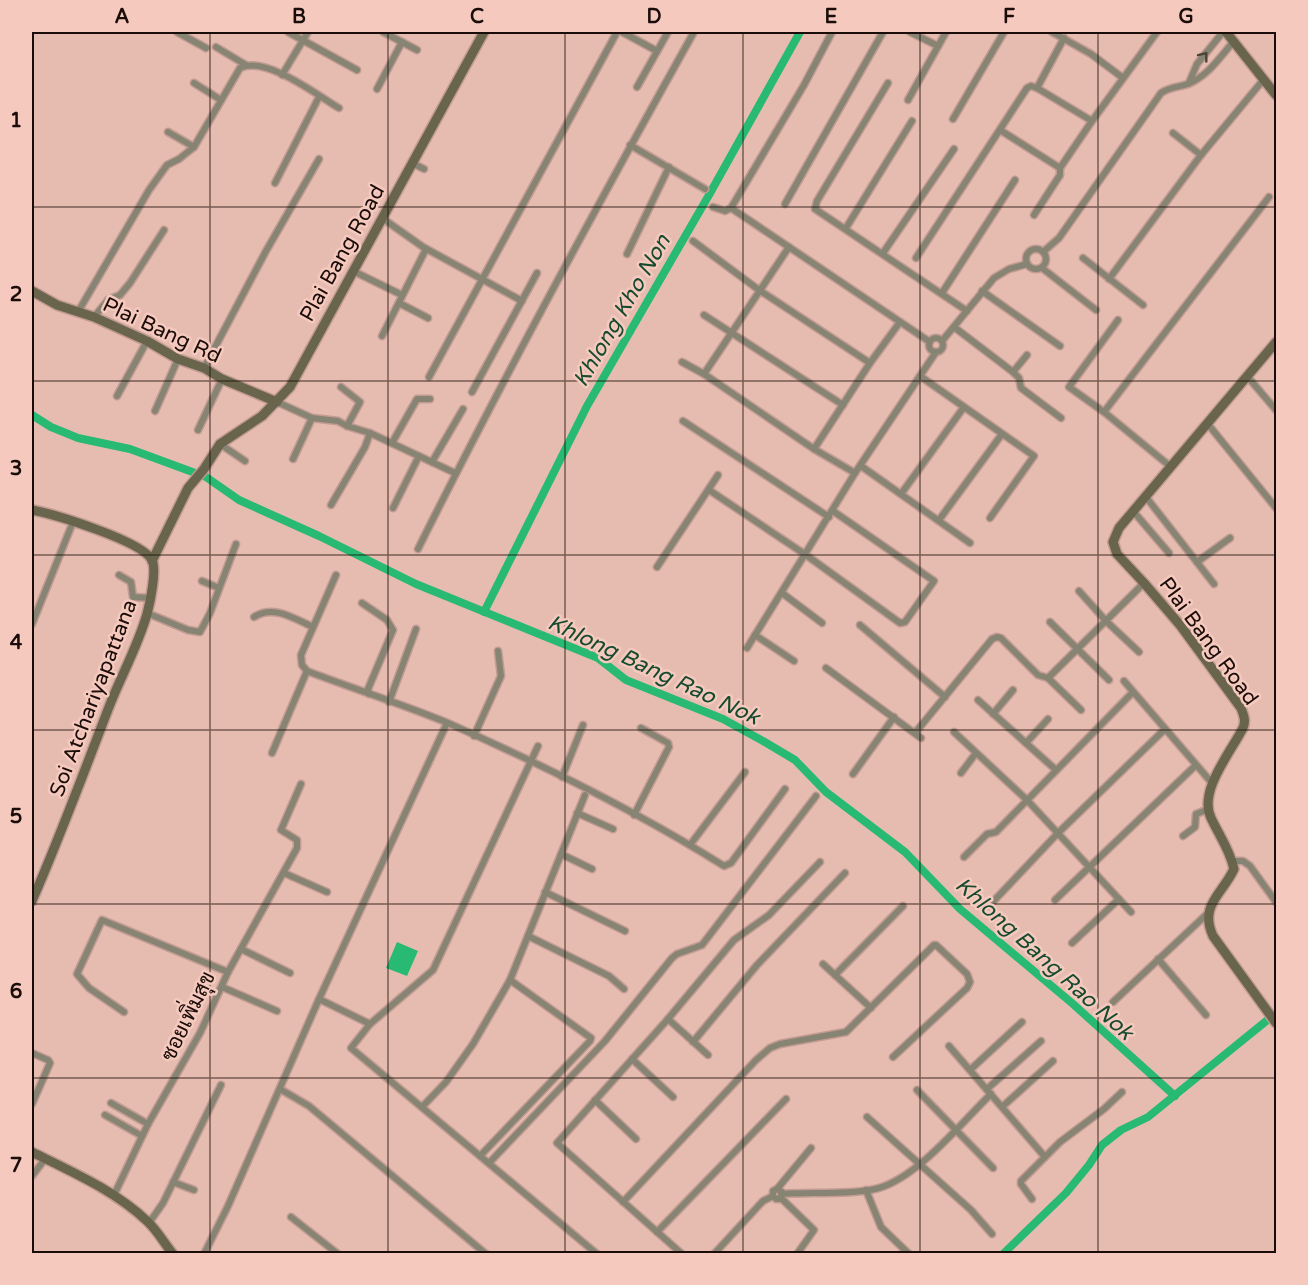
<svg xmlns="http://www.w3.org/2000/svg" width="1308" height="1285" font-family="'Varela Round',Sarabun,sans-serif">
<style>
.water{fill:#28b973}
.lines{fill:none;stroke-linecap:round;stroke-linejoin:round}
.canal{stroke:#28b973;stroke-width:8}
.street-casing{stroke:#c29c92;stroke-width:9}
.secondary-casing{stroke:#c29c92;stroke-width:12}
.street{stroke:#888474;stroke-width:6}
.secondary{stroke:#69644c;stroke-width:9}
.oneway{stroke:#4c4239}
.grid{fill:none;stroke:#1a0c08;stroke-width:1.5;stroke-opacity:0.55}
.labels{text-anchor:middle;stroke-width:5;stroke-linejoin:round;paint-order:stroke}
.street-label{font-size:21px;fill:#1a0c08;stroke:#f5c9bd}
.water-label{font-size:22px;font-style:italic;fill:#154a2e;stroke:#f5c9bd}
.neatline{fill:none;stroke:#1a0c08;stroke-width:2}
.grid-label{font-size:20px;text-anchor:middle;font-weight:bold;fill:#1a0c08}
</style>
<rect width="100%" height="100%" fill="#e7bcb0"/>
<path class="water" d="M397,942L418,951L407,976L386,968Z"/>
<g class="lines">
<g class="canal">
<path d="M32,415L51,427L78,438L130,449L206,477L239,500L319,536L416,584L598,658L626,680L723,719L763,741L795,760L826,792L905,852L960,909L1073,1004L1175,1096"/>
<path d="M484,612L587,406L709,195L800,32"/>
<path d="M1003,1254L1066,1193L1089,1165L1102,1145L1121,1130L1148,1117L1276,1013"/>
</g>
<g class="street-casing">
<g id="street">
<path d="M177,32L206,48"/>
<path d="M288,32L357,70"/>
<path d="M383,32L417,50"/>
<path d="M622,32L657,51"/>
<path d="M910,32L938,46"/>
<path d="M1052,32L1091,54L1123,78"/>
<path d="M216,47L246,65"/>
<path d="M282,75L308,32"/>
<path d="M194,83L221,100"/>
<path d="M888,83L817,201L815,209L967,311"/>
<path d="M1189,83L1197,64L1223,32"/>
<path d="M637,87L668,32"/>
<path d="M1037,88L1064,38"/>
<path d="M377,89L402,42"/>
<path d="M908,100L946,32"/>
<path d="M953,119L1004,32"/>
<path d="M1000,130L1060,168"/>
<path d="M168,132L194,147"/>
<path d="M1173,133L1201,155"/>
<path d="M630,145L705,189"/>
<path d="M412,163L424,169"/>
<path d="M275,183L319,97"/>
<path d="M785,204L883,32"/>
<path d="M713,207L725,211L731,208"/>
<path d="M731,208L930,342"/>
<path d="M731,208L804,85L832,32"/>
<path d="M1034,215L1060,175V168L1092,121L1157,32"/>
<path d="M382,218L423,247L522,301"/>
<path d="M846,228L912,121"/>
<path d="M693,241L759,290L870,363"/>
<circle cx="1036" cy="259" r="10"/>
<path d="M1043,252L1059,238L1161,93C1169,87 1179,87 1188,84C1208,76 1220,57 1234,41"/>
<path d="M883,253L954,149"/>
<path d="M627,254L669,167"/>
<path d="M916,258L1027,88L1031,86L1037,88L1092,121"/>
<path d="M1083,258L1143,305"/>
<path d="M1042,268L1096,310"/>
<path d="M353,271L402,295"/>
<path d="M1109,279L1201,155L1264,79"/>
<path d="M982,291L1060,346"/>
<path d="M942,293L1015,180"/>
<path d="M399,303L428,318"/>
<path d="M78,312L149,190L167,165L179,159L194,147L240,68C265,55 317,95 339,108"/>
<path d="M704,315L843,405"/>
<path d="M94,317L108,300L120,295L130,283L164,230"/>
<path d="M1118,320L1069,387L1104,412L1171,467"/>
<path d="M954,327L1013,372L1019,378L1021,388L1061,418"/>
<path d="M382,336L426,249"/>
<circle cx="936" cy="345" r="7"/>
<path d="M942,341L994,278L1009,269L1027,264"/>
<path d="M682,362L704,374L814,449L855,473"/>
<path d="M204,368L266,251L319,159"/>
<path d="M1013,372L1027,355"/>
<path d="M704,374L789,247"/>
<path d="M920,376L1034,456L990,518"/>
<path d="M1247,376L1276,410"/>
<path d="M429,377L617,32"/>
<path d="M341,387L360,402L347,426"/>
<path d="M472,392L537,273"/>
<path d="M117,396L147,341"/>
<path d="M277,402L312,418L338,421L347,426L370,433L455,473"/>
<path d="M155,411L178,359"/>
<path d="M1104,412L1269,197"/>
<path d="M683,421L829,517"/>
<path d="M1207,423L1276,508"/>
<path d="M198,430L222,379"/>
<path d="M392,443L417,399H430"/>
<path d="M220,444L245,461"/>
<path d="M814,449L870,363L900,322"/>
<path d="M293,459L312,418"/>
<path d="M432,462L463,409"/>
<path d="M861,466L970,543"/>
<path d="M709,490L806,555L900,623L905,622L934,581L833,511"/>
<path d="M901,494L964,407"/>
<path d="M1146,497L1214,584"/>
<path d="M331,505L365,447L370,433"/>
<path d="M393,508L419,456"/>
<path d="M1133,511L1169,553"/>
<path d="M939,520L1002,434"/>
<path d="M418,549C505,374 599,202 694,32"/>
<path d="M1197,562L1230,538"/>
<path d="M657,567L718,475"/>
<path d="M119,575L131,582L133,597L150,598"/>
<path d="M336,575L301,655L302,665L307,671C354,689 402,704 448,723C541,764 638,812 724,866L731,863L785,789"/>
<path d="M202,581L219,588"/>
<path d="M1079,591L1106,621L1139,652"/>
<path d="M782,593L822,623"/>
<path d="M362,603L387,620L393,630L368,689L369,694"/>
<path d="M147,613L188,630L200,632L210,613L236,544"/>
<path d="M254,617C273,604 295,619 313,627"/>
<path d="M1050,622L1109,680"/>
<path d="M32,624L73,522"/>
<path d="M860,625L945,697"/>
<path d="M755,635L794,661"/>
<path d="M747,648L855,473L936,352"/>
<path d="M826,668L921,738"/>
<path d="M1048,678L1081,710"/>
<path d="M1124,681L1212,783"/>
<path d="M978,700L1056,770"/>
<path d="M389,702L416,629"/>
<path d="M993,714L1013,690"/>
<path d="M954,732L1027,800L1131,912"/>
<path d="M915,733L992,639L997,637L1001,638L1038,675L1048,678L1144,583"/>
<path d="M474,736L501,676L498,651"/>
<path d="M1026,743L1048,719"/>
<path d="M538,746L433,970L370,1024L351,1048L597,1254"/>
<path d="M272,753L307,671"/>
<path d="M961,773L976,753"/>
<path d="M853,774L894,717"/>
<path d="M562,777L583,725"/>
<path d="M577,813L613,829"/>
<path d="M634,815L669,747L668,743L641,728"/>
<path d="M1183,836L1195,827L1196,814L1209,809"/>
<path d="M690,845L745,772"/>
<path d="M561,854L592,869"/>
<path d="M964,857L987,834L996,832L1133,692"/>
<path d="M1233,861H1243L1250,866L1276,902"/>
<path d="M284,873L327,892"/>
<path d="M545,892L625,931"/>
<path d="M1055,900L1196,765"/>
<path d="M989,906L1058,833L1165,729"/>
<path d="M528,936L609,976L624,989"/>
<path d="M1072,943L1119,899"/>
<path d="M241,949L290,973"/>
<path d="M1158,959L1206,1015"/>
<path d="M823,964L871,1008"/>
<path d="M835,975L903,906"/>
<path d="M222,987L277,1011"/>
<path d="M319,999L370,1024"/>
<path d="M1113,1002L1207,914"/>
<path d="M124,1012L89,988L77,974L102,920L228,972"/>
<path d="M668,1019L708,1055"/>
<path d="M693,1042L757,965L845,873"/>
<path d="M949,1046L1045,1157"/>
<path d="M32,1053L48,1060L50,1063L32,1104"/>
<path d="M632,1059L673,1097"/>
<path d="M970,1070L1022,1022"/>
<path d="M280,1089L309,1106L486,1254"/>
<path d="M987,1089L1041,1041"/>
<path d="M917,1090L993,1168"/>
<path d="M595,1100L636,1139"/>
<path d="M111,1103L148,1124"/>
<path d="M422,1107L446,1082L473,1044L510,980L585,795"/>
<path d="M1002,1107L1053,1061"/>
<path d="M105,1115L142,1136"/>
<path d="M867,1117L971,1210L992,1234"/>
<path d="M480,1156L590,1041L591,1038L510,980"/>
<path d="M489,1163L605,1041L672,958L677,954L702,945L816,796"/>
<path d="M32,1176L45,1159"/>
<path d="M173,1182L194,1190"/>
<path d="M777,1189L811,1148"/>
<path d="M866,1190L881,1227L909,1254"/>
<path d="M782,1194C809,1192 854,1195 879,1188C919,1176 961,1123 991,1094"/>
<path d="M114,1195L148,1124L200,1033L228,972L297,848V840L281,830L301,784"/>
<path d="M781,1198L814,1230L797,1254"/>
<path d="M1032,1199L1021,1184V1181L1060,1142L1104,1109L1122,1092"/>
<path d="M623,1202L756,1060L770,1048L780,1044L846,1032L934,945H936L967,974L970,982L967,988L893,1057"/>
<path d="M291,1217L338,1254"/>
<path d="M149,1223L163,1203L221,1085"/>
<path d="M657,1232L786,1099"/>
<path d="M204,1254L228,1206L319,999L447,723"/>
<path d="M682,1254L557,1143L668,1019L734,940L769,915L820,862"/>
<path d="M714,1254L763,1201L773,1196V1191L777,1189L782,1192L780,1199H776L773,1196"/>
</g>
</g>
<g class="secondary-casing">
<g id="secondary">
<path d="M1226,32L1276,95"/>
<path d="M32,291L57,305L94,317L147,341L178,359L204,368L222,379L277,402"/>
<path d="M1276,342L1119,528L1113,542L1117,554L1144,583L1180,625L1241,708C1244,716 1246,721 1243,728C1231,752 1198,791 1211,818C1219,835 1230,850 1234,869C1222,895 1199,905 1213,936L1276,1023"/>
<path d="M32,510C54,514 142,541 152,560C157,570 150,603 147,614C138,646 121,676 109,707C84,772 60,837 32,901"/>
<path d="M152,561L188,488L204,469L220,444L262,416L290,387L484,32"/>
<path d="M32,1152C72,1172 114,1190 147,1221C157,1230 164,1243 173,1254"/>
</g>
</g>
<use href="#street" class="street"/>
<use href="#secondary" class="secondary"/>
</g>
<defs><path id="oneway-chevron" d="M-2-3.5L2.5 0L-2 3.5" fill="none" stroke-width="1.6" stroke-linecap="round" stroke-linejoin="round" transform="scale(1.5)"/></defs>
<use class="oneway" href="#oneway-chevron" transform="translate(1204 56) rotate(-52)"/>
<path class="grid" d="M210,32V1254M388,32V1254M565,32V1254M743,32V1254M920,32V1254M1098,32V1254M32,207H1276M32,381H1276M32,555H1276M32,730H1276M32,904H1276M32,1078H1276"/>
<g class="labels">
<g class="street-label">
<text transform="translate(342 253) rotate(-61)" y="7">Plai Bang Road</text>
<text transform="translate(162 330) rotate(25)" y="7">Plai Bang Rd</text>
<text transform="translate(1209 641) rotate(54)" y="7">Plai Bang Road</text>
<text transform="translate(93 698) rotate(-69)" y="7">Soi Atchariyapattana</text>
<text transform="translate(188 1016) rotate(-64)" y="7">ซอยเพิ่มสุข</text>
</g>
<g class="water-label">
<text transform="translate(621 310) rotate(-60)" y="8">Khlong Kho Non</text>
<text transform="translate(654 669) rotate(25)" y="8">Khlong Bang Rao Nok</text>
<text transform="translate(1045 958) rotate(42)" y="8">Khlong Bang Rao Nok</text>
</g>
</g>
<rect width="1308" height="1285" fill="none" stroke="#f5c9bd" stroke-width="66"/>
<rect x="33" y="33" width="1242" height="1219" class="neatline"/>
<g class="grid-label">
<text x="122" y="23">A</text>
<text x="299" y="23">B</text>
<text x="477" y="23">C</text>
<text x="654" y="23">D</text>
<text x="831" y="23">E</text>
<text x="1009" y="23">F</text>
<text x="1186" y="23">G</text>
<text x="16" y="127">1</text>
<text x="16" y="301">2</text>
<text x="16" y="475">3</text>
<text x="16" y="649">4</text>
<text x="16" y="823">5</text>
<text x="16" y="998">6</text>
<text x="16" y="1172">7</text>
</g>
</svg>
